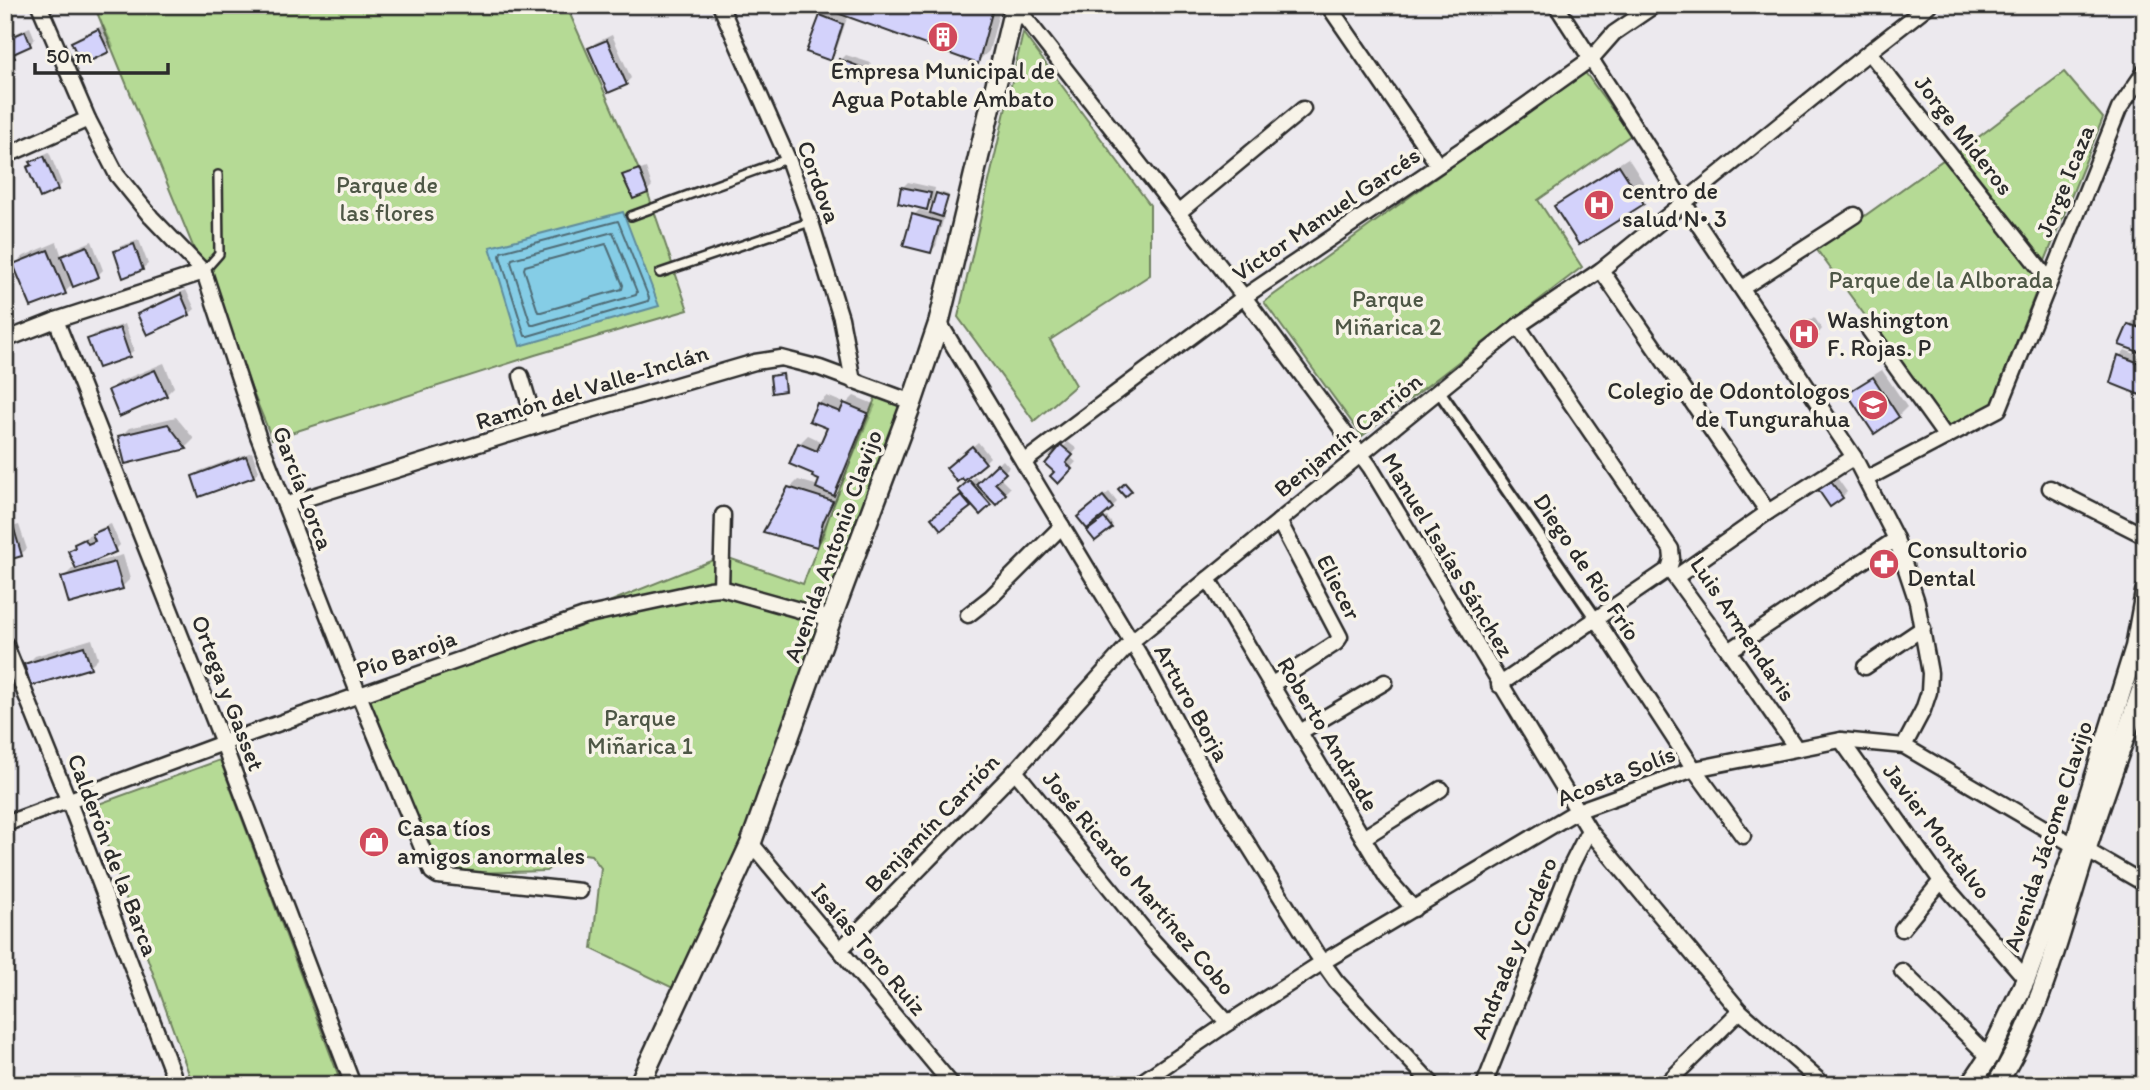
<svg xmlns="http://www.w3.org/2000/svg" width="2150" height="1090" font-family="Itim,sans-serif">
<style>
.green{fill:#b5da95;stroke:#708260;stroke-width:2}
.water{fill:#85cde6;stroke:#618c9b;stroke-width:2}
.shadow{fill:#0003}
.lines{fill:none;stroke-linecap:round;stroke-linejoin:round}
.shore{stroke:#4f6c76;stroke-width:2}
.building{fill:#d3d2fb;stroke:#2b2b2b;stroke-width:2}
.service-casing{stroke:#2b2b2b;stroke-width:12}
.pedestrian-casing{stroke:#2b2b2b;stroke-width:16}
.minor-casing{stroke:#2b2b2b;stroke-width:19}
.tertiary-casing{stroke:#2b2b2b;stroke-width:23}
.secondary-casing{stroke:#2b2b2b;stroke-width:24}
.service{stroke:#f7f3e8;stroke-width:7}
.pedestrian{stroke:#f7f3e8;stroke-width:10}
.minor{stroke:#f7f3e8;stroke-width:14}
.tertiary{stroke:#f7f3e8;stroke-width:18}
.secondary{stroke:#f7f3e8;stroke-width:19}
.labels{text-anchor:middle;stroke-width:7;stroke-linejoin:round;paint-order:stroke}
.poi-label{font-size:24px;fill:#2b2b2b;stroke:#f7f3e8;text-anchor:start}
.street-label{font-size:24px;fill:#2b2b2b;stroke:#f7f3e8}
.park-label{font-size:24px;fill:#4e5746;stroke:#f7f3e8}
</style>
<rect width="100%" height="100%" fill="#ece9ee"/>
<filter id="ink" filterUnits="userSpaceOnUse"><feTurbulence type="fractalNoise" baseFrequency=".0143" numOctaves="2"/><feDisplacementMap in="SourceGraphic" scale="14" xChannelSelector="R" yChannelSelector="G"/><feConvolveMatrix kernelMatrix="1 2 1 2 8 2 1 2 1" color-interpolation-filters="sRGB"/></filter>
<g filter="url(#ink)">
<g class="green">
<path d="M94,5H566L643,179L688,310L535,355L272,439Z"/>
<path d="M1023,33L1150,205V275L1050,340L1076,385L1034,421L958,317Z"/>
<path d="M1584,71L1631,135L1538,200L1582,267L1362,436L1264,302Z"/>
<path d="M2064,72L2103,118L2045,261L1959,152Z"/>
<path d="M1950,155L2041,279L1992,404L1948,429L1817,250Z"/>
<path d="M876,396L904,406L798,703L677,990L592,949L601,868L591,855L571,852L546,871L437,874L368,699L723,556L803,584Z"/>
<path d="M220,760L342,1085H193L93,806Z"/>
</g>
<path class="water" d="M623,212L659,306L520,346L490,247Z"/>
<g class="shadow">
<path d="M826,5H1001L989,51L977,62L848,15L835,54L830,59L821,16L828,9Z"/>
<path d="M104,25L114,46L108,51L73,43L78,37Z"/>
<path d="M30,27L35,39L30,44L18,49L19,52L14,57L5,60V38Z"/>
<path d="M612,35L631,78L626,83L590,48L595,43Z"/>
<path d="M846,55L871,63L867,74L861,79L841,60Z"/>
<path d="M49,152L62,184L57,189L29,167L38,157Z"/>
<path d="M1628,158L1651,194L1643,202L1556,206L1564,198Z"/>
<path d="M646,168L652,186L647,191L624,176L628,171V175Z"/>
<path d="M908,182L935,188L932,203L926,208L903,187Z"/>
<path d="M940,192L949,195L944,213L941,216L944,217L936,246L930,252L914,215L919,210L931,213Z"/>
<path d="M139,240L148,264L142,269L116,251L121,246Z"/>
<path d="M92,241L103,270L98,275L74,283L65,292L15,264L24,256L57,242L62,257L68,251Z"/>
<path d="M186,290L195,309L189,314H139L145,309Z"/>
<path d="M1814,317L1822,329L1817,335L1793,333Z"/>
<path d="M2135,319L2145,323V352L2130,325Z"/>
<path d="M125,324L134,350L129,355L89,340L95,334Z"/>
<path d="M2125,350L2145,358V395L2112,382L2120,356Z"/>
<path d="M164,363L174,387L166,395L110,391L118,382Z"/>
<path d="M1882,370L1907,407L1898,416L1874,431L1849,394L1858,385Z"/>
<path d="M784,373L786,388L784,390L771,376L774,374Z"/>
<path d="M827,396L846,404L854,396L876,405L842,485L836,491L840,493L830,512L825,537L817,546L790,488L798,480L819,486L822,479L799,444L808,435L823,442L829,427L818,404Z"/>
<path d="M176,417L194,439L186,447L126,462L120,437L129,428Z"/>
<path d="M978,442L990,457L985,462L953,463Z"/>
<path d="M1068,442L1077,449L1070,457L1076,462L1058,481L1057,472L1048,463Z"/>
<path d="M252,452L259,471L253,476H194L199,471Z"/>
<path d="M1003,460L1009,467L999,477L1010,488L996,502L994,500L980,512L972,503L969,505L939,513L964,493L966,485L975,476L980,482Z"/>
<path d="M1835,475L1847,492L1842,497L1819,488Z"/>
<path d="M1109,492L1117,502L1112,507L1085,512Z"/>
<path d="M1107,517L1113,525L1095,538L1090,531Z"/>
<path d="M111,524L120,545L115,550L84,563L85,565L123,555L130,579L122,587L63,578L72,569L77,568L70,551L76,544L81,539L91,535L92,536L99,529Z"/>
<path d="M19,525L27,549L21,554L5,559V529Z"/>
<path d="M92,639L98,658L90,666L26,665L35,656Z"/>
</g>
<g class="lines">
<g class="shore">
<path d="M618,221L649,298L648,301L528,336H525L500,256L501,252Z"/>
<path d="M613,232L637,292L636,295L534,325H531L511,262L512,259Z"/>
<path d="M606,244L623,285L622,289L541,312H538L524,269L525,266Z"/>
</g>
</g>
<g class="building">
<path d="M824,5H994L978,64L826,9Z"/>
<path d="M820,15L843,24L831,61L806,52Z"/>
<path d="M98,29L109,52L82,65L71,42Z"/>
<path d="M25,31L31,46L13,54L15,58L5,62V40Z"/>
<path d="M607,40L627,85L608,93L588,48Z"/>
<path d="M839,59L866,69L862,81L835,72Z"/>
<path d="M44,156L58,190L40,198L27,167L32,165L30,162Z"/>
<path d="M1619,165L1644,204L1579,245L1554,206Z"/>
<path d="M639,169L648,193L633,199L622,175Z"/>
<path d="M901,187L931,193L927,210L898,203Z"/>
<path d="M936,193L948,197L942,217L930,213Z"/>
<path d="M912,214L940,222L931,253L903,246Z"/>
<path d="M134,244L143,270L123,278L114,251Z"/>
<path d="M87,246L99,277L73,287L61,256Z"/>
<path d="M48,250L66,294L31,307L13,264Z"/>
<path d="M181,294L190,315L147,335L137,314Z"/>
<path d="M1808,321L1818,336L1801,348L1791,333Z"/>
<path d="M2128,324L2145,329V354L2119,345Z"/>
<path d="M120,328L130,357L98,368L87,339Z"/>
<path d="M2118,355L2145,365V397L2110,383Z"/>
<path d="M155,370L167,396L119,417L108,390Z"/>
<path d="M783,374L785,391L772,393L770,376Z"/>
<path d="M1873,377L1899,417L1874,434L1847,393Z"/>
<path d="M817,403L840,412L844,403L868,413L834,496L816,488L819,480L812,477L813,474L789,464L798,443L817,451L827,428L809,421Z"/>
<path d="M168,424L187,449L125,464L118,436Z"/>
<path d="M1061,445L1073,455L1066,463L1072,469L1058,484L1050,476L1054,472L1045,464Z"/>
<path d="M972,446L986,463L964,481L962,478L957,482L946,468Z"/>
<path d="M246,456L254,477L199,497L192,476Z"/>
<path d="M997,464L1006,473L995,483L1006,494L996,505L976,484Z"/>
<path d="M1829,479L1843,498L1830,507L1817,488Z"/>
<path d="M969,480L991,505L980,515L958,490Z"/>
<path d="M1125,483L1132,491L1125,497L1118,489Z"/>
<path d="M788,487L833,501L823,522L817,547L763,532Z"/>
<path d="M961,495L971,507L941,530L931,518Z"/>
<path d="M1103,496L1113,508L1087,529L1077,517Z"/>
<path d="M1104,518L1112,528L1095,541L1087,531Z"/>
<path d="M106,528L116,552L76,569L68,551L75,548L74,544L85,539L88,544L95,541L92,534Z"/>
<path d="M14,529L22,556L5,561V531Z"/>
<path d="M115,562L123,589L69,604L61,577Z"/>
<path d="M84,646L91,668L31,686L24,664Z"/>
</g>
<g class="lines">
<g class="service-casing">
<g id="service">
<path d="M631,216L787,159"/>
<path d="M204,271L219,254L218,175"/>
<path d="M660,273L810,222"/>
</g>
</g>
<g class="pedestrian-casing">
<path id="pedestrian" d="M1439,391L1596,619"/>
</g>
<g class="minor-casing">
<g id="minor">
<path d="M39,5L88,119L117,175L151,217L204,272L258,436L359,695L432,872L438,876L580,891"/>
<path d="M720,5L788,159L811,222L841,318L853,381"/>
<path d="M1015,5L1244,297L1370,467L1589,830L1740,1011L1824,1085"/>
<path d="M1328,5L1438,165"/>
<path d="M1556,5L1684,203L1854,457L1896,539L1917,602L1930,673L1929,692L1923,710L1904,746"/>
<path d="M1869,52L2049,280"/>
<path d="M5,156L88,119"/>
<path d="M1178,213L1303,109"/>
<path d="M1601,270L1768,512"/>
<path d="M1742,288L1855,215"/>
<path d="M56,320L223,743L353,1085"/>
<path d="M939,322L1148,669L1187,742L1229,814L1316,953L1336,981L1433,1085"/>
<path d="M1518,326L1671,549L1672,559L1669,569L1729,651L1796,748"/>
<path d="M1869,330L1946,437"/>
<path d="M5,340L56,320L204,272"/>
<path d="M521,376L536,426"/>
<path d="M1024,462L1244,297L1498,125L1592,58L1614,33L1655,5"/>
<path d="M1866,479L1999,409L2119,109L2145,71"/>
<path d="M2050,488L2145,536"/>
<path d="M285,505L536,426L755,362L781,358L820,368L912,402"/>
<path d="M1676,577L1768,512L1854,457"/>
<path d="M1208,579L1387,878L1414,909"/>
<path d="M721,588L723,515"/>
<path d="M968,615L991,597L1062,526"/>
<path d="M1596,619L1694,769L1743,836"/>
<path d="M5,643L69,802L177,1085"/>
<path d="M1729,651L1896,539"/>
<path d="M1865,667L1923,628"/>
<path d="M1271,685L1336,643L1340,637L1279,521"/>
<path d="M1499,685L1669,569"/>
<path d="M1300,732L1385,682"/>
<path d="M1841,740L1941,881L2026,979"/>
<path d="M1015,771L1153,941L1228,1023"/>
<path d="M5,824L223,743L584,616L709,589L721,588L831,619"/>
<path d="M1363,838L1441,789"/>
<path d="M751,843L952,1085"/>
<path d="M1902,929L1941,881"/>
<path d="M840,950L1015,771L1132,641L1518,326L1601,270L1869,52L1929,5"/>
<path d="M1902,971L1989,1057"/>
<path d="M1137,1085L1228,1023L1323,962L1577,811L1694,769L1841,740L1904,746L2075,846L2086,850L2145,884"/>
<path d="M1484,1085L1569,870L1589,830"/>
<path d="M1665,1085L1740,1011"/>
</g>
</g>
<g class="tertiary-casing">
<g id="tertiary">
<path d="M1970,1085L1989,1057L2026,979L2075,846L2082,817L2135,647L2145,592"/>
<path d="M1996,1085C2042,1014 2060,931 2086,851C2104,793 2126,737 2145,679"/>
</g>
</g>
<g class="secondary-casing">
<path id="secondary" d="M639,1085L751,843L831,619L912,402L939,322L1015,5"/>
</g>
<use href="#service" class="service"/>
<use href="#pedestrian" class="pedestrian"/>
<use href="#minor" class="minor"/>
<use href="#tertiary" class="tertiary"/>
<use href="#secondary" class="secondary"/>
</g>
</g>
<defs>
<g id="building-disc" transform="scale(1.575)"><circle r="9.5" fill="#d1495b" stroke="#f7f3e8"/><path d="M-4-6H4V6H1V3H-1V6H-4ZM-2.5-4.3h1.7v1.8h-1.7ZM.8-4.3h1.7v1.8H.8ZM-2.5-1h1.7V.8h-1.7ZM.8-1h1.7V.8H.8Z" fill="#fff"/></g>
<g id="hospital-disc" transform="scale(1.575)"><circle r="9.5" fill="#d1495b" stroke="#f7f3e8"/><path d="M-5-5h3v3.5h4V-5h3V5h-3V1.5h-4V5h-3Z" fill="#fff"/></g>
<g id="university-disc" transform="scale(1.575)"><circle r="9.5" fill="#d1495b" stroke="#f7f3e8"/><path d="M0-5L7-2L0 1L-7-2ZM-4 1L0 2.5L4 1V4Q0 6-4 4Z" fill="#fff"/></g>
<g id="pharmacy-disc" transform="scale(1.575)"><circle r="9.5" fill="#d1495b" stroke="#f7f3e8"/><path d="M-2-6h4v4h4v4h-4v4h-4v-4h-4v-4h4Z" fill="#fff"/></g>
<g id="shop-disc" transform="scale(1.575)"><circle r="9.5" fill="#d1495b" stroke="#f7f3e8"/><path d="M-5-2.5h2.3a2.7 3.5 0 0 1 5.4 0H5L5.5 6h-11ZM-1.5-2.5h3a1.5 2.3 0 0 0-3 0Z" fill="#fff"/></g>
</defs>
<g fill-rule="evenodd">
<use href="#building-disc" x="943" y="37"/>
<use href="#hospital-disc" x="1599" y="205"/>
<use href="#hospital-disc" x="1804" y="334"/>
<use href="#university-disc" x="1873" y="405"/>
<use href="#pharmacy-disc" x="1884" y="564"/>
<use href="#shop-disc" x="374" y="842"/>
</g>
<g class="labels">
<g class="poi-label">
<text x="943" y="79" text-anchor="middle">Empresa Municipal de<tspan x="943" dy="28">Agua Potable Ambato</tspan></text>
<text x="1622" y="199">centro de<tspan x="1622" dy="28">salud N• 3</tspan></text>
<text x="1827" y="328">Washington<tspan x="1827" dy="28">F. Rojas. P</tspan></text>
<text x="1850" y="399" text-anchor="end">Colegio de Odontologos<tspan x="1850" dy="28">de Tungurahua</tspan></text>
<text x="1907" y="558">Consultorio<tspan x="1907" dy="28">Dental</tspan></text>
<text x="397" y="836">Casa tíos<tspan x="397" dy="28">amigos anormales</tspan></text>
</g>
<g class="street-label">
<text transform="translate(1964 135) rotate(52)" y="8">Jorge Mideros</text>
<text transform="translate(2065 181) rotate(-68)" y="8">Jorge Icaza</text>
<text transform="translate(819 182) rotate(70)" y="8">Cordova</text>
<text transform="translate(1326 214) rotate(-34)" y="8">Víctor Manuel Garcés</text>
<text transform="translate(592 387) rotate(-17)" y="8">Ramón del Valle-Inclán</text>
<text transform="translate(1348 435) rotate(-39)" y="8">Benjamín Carrión</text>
<text transform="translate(303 488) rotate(69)" y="8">García Lorca</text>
<text transform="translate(833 546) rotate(-70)" y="8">Avenida Antonio Clavijo</text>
<text transform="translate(1448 555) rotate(59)" y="8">Manuel Isaías Sánchez</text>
<text transform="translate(1587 567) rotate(56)" y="8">Diego de Río Frío</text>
<text transform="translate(1339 587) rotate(63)" y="8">Eliecer</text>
<text transform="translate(1743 629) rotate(56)" y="8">Luis Armendaris</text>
<text transform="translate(406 654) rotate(-19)" y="8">Pío Baroja</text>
<text transform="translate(228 693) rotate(69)" y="8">Ortega y Gasset</text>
<text transform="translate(1192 703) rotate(61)" y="8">Arturo Borja</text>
<text transform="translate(1328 734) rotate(59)" y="8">Roberto Andrade</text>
<text transform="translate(1616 776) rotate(-22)" y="8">Acosta Solís</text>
<text transform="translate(932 823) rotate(-46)" y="8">Benjamín Carrión</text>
<text transform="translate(1937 831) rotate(53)" y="8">Javier Montalvo</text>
<text transform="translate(2048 836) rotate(-72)" y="8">Avenida Jácome Clavijo</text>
<text transform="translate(113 855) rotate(69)" y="8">Calderón de la Barca</text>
<text transform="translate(1139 883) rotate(50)" y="8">José Ricardo Martínez Cobo</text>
<text transform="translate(1514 948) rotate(-68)" y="8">Andrade y Cordero</text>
<text transform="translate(869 949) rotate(50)" y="8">Isaías Toro Ruiz</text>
</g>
<g class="park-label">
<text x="387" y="193">Parque de<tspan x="387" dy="28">las flores</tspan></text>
<text x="1941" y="288">Parque de la Alborada</text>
<text x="1388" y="307">Parque<tspan x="1388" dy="28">Miñarica 2</tspan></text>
<text x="640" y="726">Parque<tspan x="640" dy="28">Miñarica 1</tspan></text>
</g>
</g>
<rect width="2150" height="1090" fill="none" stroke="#f7f3e8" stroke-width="28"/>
<rect x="14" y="14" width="2122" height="1062" fill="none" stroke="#2b2b2b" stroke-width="2.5" filter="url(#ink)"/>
<path d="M35 63v10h133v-10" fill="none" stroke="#2b2b2b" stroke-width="3.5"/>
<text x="46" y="63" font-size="21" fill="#2b2b2b" stroke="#f7f3e8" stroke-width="5" paint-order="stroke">50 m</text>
</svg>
